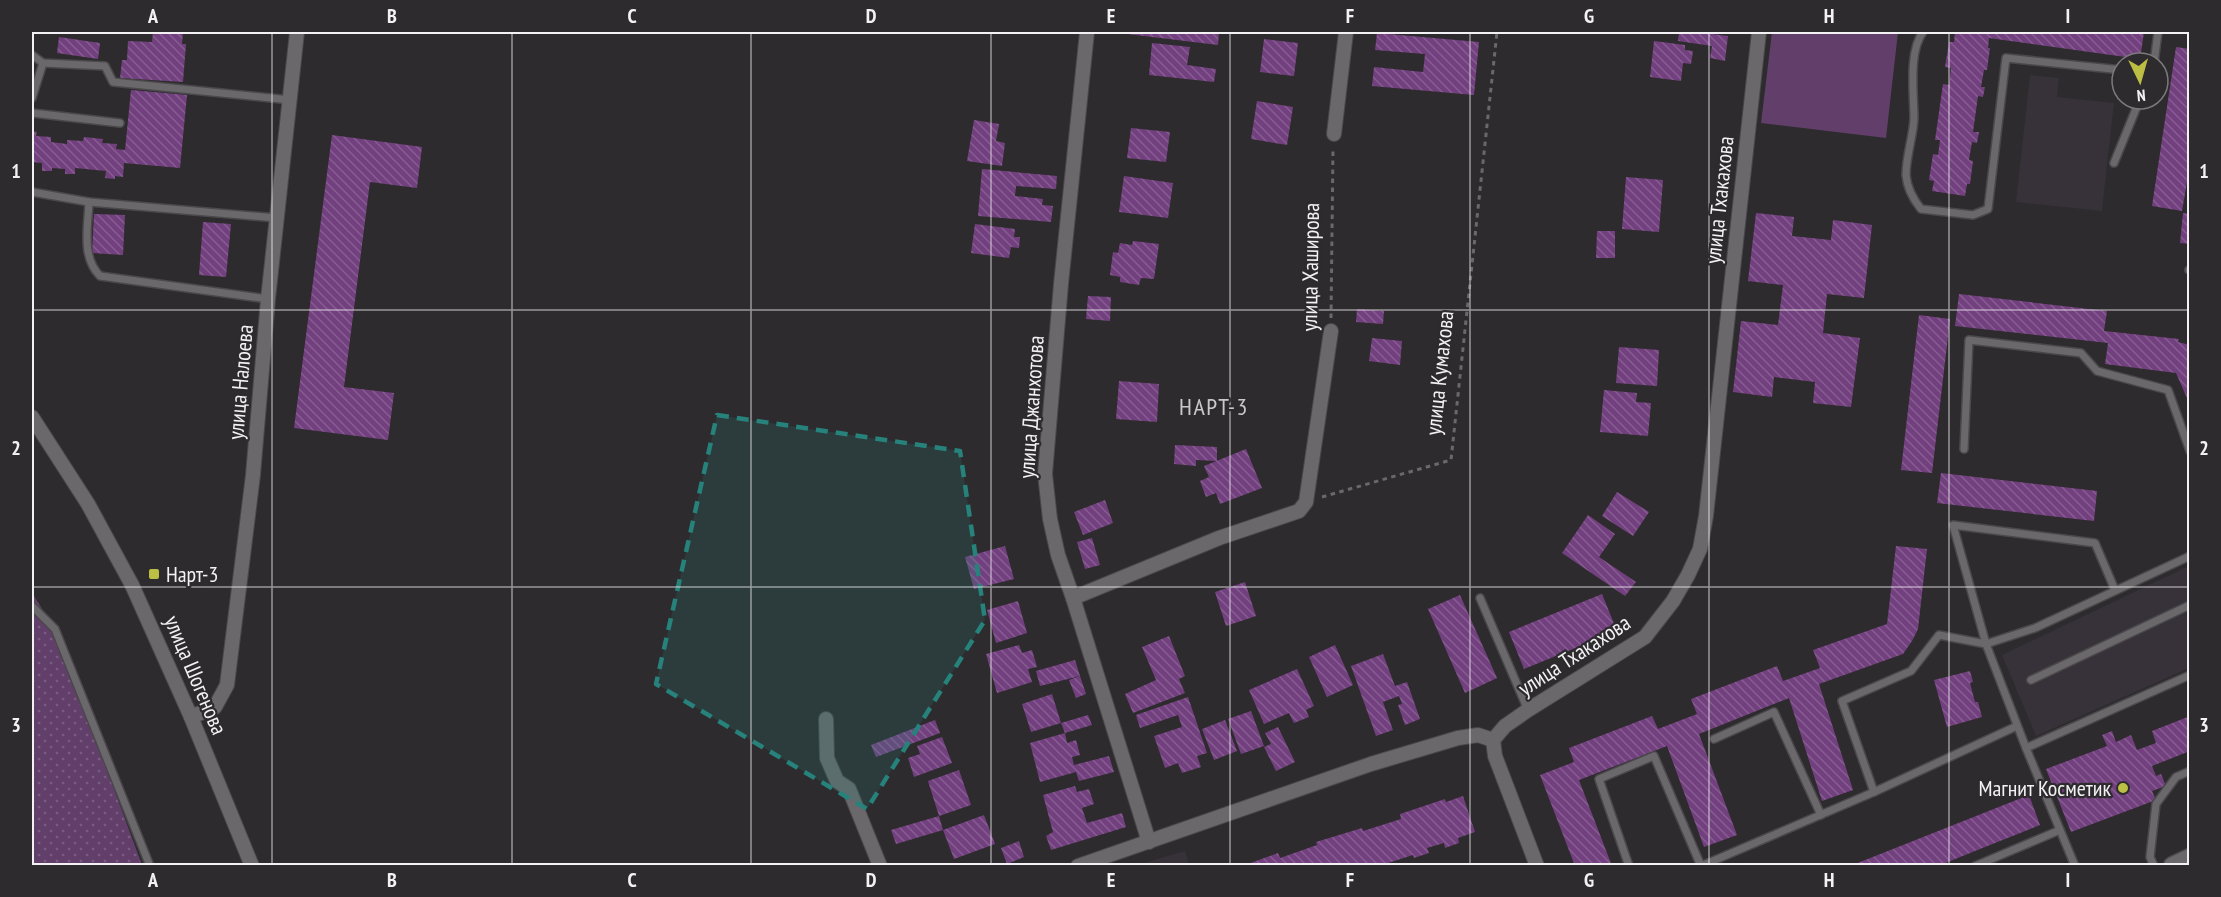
<svg xmlns="http://www.w3.org/2000/svg" width="2221" height="897" font-family="'PT Sans Narrow',sans-serif">
<style>
.built{fill:#373139}
.grass{fill:url(#grass-dots)}
.green{fill:#613f6a}
.building{fill:url(#building-back-hatch)}
.lines{fill:none;stroke-linecap:round;stroke-linejoin:round}
.lane-casing{stroke:#4a484b;stroke-width:10}
.street-casing{stroke:#4a484b;stroke-width:16}
.secondary-casing{stroke:#4a484b;stroke-width:21}
.path{stroke:#6a686a;stroke-width:3;stroke-dasharray:4.5 4.5;stroke-linecap:butt}
.lane{stroke:#6a686b;stroke-width:7}
.street{stroke:#6a686b;stroke-width:14}
.secondary{stroke:#6a686b;stroke-width:18}
.marked{fill:#26827b;fill-opacity:0.2;stroke:#26827b;stroke-width:4.5;stroke-dasharray:12 8;stroke-linejoin:round}
.grid{fill:none;stroke:#f3f1f3;stroke-width:1.5;stroke-opacity:0.55}
.poi-dot{fill:#bcbf43;stroke:#2d2b2d;stroke-width:2}
.labels{text-anchor:middle;stroke-width:4.5;stroke-linejoin:round;paint-order:stroke}
.street-label{font-size:22px;fill:#f3f1f3;stroke:#2d2b2d}
.poi-label{font-size:22px;fill:#f3f1f3;stroke:#2d2b2d;text-anchor:start}
.neighbourhood-label{font-size:24px;letter-spacing:1.5px;fill:#cbc8cc;stroke:#2d2b2d}
.neatline{fill:none;stroke:#f3f1f3;stroke-width:2}
.grid-label{font-size:20px;text-anchor:middle;font-weight:bold;fill:#f3f1f3}
</style>
<defs>
<pattern id="grass-dots" width="8" height="8" patternUnits="userSpaceOnUse" patternTransform="scale(1.5)"><rect width="8" height="8" fill="#613f6a"/><path d="M2 2h.1M6 6h.1" fill="none" stroke="#785b80" stroke-width="1.8" stroke-linecap="round"/></pattern>
<pattern id="building-back-hatch" width="6" height="6" patternUnits="userSpaceOnUse" patternTransform="scale(1.5)"><rect width="6" height="6" fill="#72407e"/><path d="M-1 5l2 2M0 0l6 6M5-1l2 2" fill="none" stroke="#875c91"/></pattern>
</defs>
<rect width="100%" height="100%" fill="#2d2b2d"/>
<g class="built">
<path d="M2030,75L2059,78L2057,97L2114,103L2102,211L2016,202Z"/>
<path d="M2189,566V668L2036,736L2002,655Z"/>
<path d="M1185,851L1189,865H1137Z"/>
</g>
<path class="grass" d="M32,593L55,629L142,865H32Z"/>
<path class="green" d="M1772,32H1898L1886,138L1761,123Z"/>
<g class="building">
<path d="M153,32H183L182,44H186L183,82L120,78L122,60H127L128,41L152,42Z"/>
<path d="M1111,32H1219L1218,45Z"/>
<path d="M1679,32H1696L1728,36L1725,61L1710,58L1712,46L1678,41Z"/>
<path d="M1955,32L1990,34V32H2144L2140,59L1989,38L1988,48H1990L1987,70H1984L1981,87H1985L1983,97L1978,96L1973,132H1979L1977,143L1972,142L1969,160L1973,161L1970,184H1967L1965,196L1932,191L1934,181L1929,180L1933,154L1938,155L1940,140H1935L1943,84L1949,85L1951,68L1945,67L1949,42H1954Z"/>
<path d="M1377,33L1479,42L1474,95L1372,86L1374,67L1423,72L1425,54L1375,50Z"/>
<path d="M59,37L100,43L98,59L57,53Z"/>
<path d="M1264,39L1298,43L1294,76L1260,72Z"/>
<path d="M1654,41L1685,45V50L1693,51L1691,64L1683,63L1681,81L1650,77Z"/>
<path d="M1152,43L1190,47L1187,65L1216,69L1214,82L1149,75Z"/>
<path d="M2176,47L2190,49V165L2182,211L2152,206Z"/>
<path d="M131,90L187,95L180,168L124,163L123,177L115,176V179L105,178L106,171L75,168V174H65V169L52,168V171H42V163L32,162V131L37,132L36,136L51,137V142L67,144V140L83,141L84,137L103,139L102,143L117,144L116,149L125,150Z"/>
<path d="M1257,101L1293,107L1287,145L1251,139Z"/>
<path d="M974,120L999,124L996,141L1005,143L1002,166L967,161Z"/>
<path d="M1131,128L1170,132L1166,162L1127,158Z"/>
<path d="M332,135L422,147L417,188L370,182L344,387L394,393L388,440L294,428Z"/>
<path d="M982,169L1057,176L1056,189L1016,186L1015,196L1043,199L1042,205L1053,206L1051,222L978,216Z"/>
<path d="M1124,176L1173,183L1168,218L1119,212Z"/>
<path d="M1626,177L1663,180L1659,232L1622,229Z"/>
<path d="M1756,213L1794,217L1792,236L1831,240L1833,220L1872,225L1864,298L1827,294L1823,333L1860,338L1851,407L1813,403L1815,382L1774,377L1772,397L1733,392L1741,321L1778,325L1783,285L1748,281Z"/>
<path d="M2183,213L2190,214V244L2180,243Z"/>
<path d="M94,214L125,215L123,255L92,253Z"/>
<path d="M203,222L231,224L226,277L199,275Z"/>
<path d="M975,224L1015,229L1014,237H1020L1019,248L1011,247L1009,258L971,253Z"/>
<path d="M1597,231H1615V258H1596Z"/>
<path d="M1133,241L1159,244L1154,279L1141,278L1139,285L1120,282V277L1110,275L1113,252L1118,253L1120,243L1132,245Z"/>
<path d="M1959,294L2107,311L2104,331L2179,339L2178,342L2190,345V405L2176,373L2105,364L2108,343L1955,326Z"/>
<path d="M1088,296L1111,297L1110,321L1086,319Z"/>
<path d="M1357,309L1384,311L1383,324L1356,322Z"/>
<path d="M1919,315L1950,319L1932,473L1901,470Z"/>
<path d="M1372,338L1402,341L1400,365L1369,361Z"/>
<path d="M1619,347L1659,350L1657,386L1616,383Z"/>
<path d="M1119,381L1159,384L1157,422L1116,419Z"/>
<path d="M1604,390L1637,393L1636,402L1651,403L1648,436L1600,432Z"/>
<path d="M1175,445L1217,447V461L1196,460V466L1174,464Z"/>
<path d="M1246,449L1262,488L1220,504L1216,493L1206,497L1200,481L1209,477L1204,466Z"/>
<path d="M1941,473L2097,491L2094,521L1937,503Z"/>
<path d="M1617,492L1649,512L1633,536L1602,516Z"/>
<path d="M1105,500L1113,523L1083,535L1074,512Z"/>
<path d="M1588,515L1615,534L1599,557L1636,582L1625,596L1562,553Z"/>
<path d="M1092,538L1100,565L1085,569L1077,542Z"/>
<path d="M1005,546L1014,579L974,589L965,557Z"/>
<path d="M1896,546L1927,549L1918,629L1912,641L1903,654L1819,684L1853,790L1822,801L1789,698L1699,734L1737,835L1704,847L1667,746L1579,780L1612,866H1575L1540,775L1574,762L1569,748L1652,716L1658,729L1697,714L1691,699L1777,666L1783,681L1820,668L1813,650L1887,624Z"/>
<path d="M1245,582L1256,616L1226,626L1215,592Z"/>
<path d="M1602,594L1617,631L1524,669L1509,632Z"/>
<path d="M1460,595L1497,678L1465,693L1428,609Z"/>
<path d="M1018,601L1027,633L996,643L987,610Z"/>
<path d="M1169,636L1185,676L1179,679L1185,693L1133,713L1125,694L1156,680L1142,647Z"/>
<path d="M1019,645L1022,653L1032,650L1037,667L1028,669L1032,682L997,693L986,654Z"/>
<path d="M1335,645L1353,685L1327,697L1309,657Z"/>
<path d="M1383,654L1395,686L1407,682L1420,719L1405,725L1398,705L1402,704L1399,696L1383,702L1393,730L1376,736L1351,666Z"/>
<path d="M1075,660L1080,676L1040,686L1036,671Z"/>
<path d="M1297,669L1314,706L1306,710L1309,717L1294,723L1289,713L1264,724L1249,690Z"/>
<path d="M1970,671L1973,682L1970,683L1975,702H1978L1982,717L1947,727L1934,680Z"/>
<path d="M1080,676L1086,694L1076,698L1069,680Z"/>
<path d="M1052,694L1061,723L1088,715L1092,725L1065,733L1067,743L1076,740L1080,755L1072,757L1074,765L1109,756L1114,772L1079,781L1076,772L1040,782L1030,743L1065,733L1061,723L1031,732L1022,704Z"/>
<path d="M1188,697L1207,753L1197,756L1201,767L1182,773L1178,763L1165,768L1154,736L1182,727L1178,715L1140,728L1136,715Z"/>
<path d="M1251,711L1264,746L1241,754L1228,719Z"/>
<path d="M2190,716V751L2152,766L2156,776L2161,774L2166,786L2152,791L2156,800L2071,832L2046,769L2107,746L2102,735L2112,731L2116,742L2131,735L2137,750L2156,743L2152,731Z"/>
<path d="M935,720L940,733L876,757L871,745Z"/>
<path d="M1225,720L1237,751L1214,760L1202,729Z"/>
<path d="M1278,727L1295,762L1276,771L1264,747L1271,744L1265,733Z"/>
<path d="M942,737L952,763L914,777L908,758L920,754L917,746Z"/>
<path d="M959,770L971,805L939,816L928,781Z"/>
<path d="M1075,786L1077,792L1089,789L1094,804L1082,808L1087,823L1122,813L1126,827L1051,850L1046,836L1053,832L1043,795Z"/>
<path d="M2029,795L2040,825L1980,849L1938,866H1850Z"/>
<path d="M1463,796L1475,832L1458,838L1459,843L1445,848L1444,843L1427,848L1429,853L1414,858L1413,855L1379,866H1242L1278,853L1280,858L1317,845L1316,842L1362,828L1363,831L1401,819L1400,814L1445,799L1446,802Z"/>
<path d="M984,815L995,844L954,859L943,830Z"/>
<path d="M939,816L943,830L896,844L891,830Z"/>
<path d="M1019,841L1024,857L1007,864L1001,848Z"/>
</g>
<g class="lines">
<g class="lane-casing">
<g id="lane">
<path d="M1923,32C1908,52 1914,94 1914,119C1913,137 1906,156 1906,175C1907,188 1913,199 1921,209L1973,215L1988,209L2006,58L2122,70"/>
<path d="M32,55L43,63L105,66L113,82L290,100"/>
<path d="M2154,63L2158,32"/>
<path d="M32,98L43,63"/>
<path d="M32,113L120,123"/>
<path d="M2114,163L2140,99"/>
<path d="M32,192L89,202L277,218"/>
<path d="M89,202C88,227 81,257 100,276L268,299"/>
<path d="M2189,270H2190"/>
<path d="M1964,449L1969,340L2081,353L2097,371L2168,390L2190,451"/>
<path d="M1480,598L1528,710"/>
<path d="M32,606L55,629L150,866"/>
<path d="M2031,680L2190,605"/>
<path d="M1714,739L1774,712L1821,815"/>
<path d="M2026,748L1986,644L1953,525L2095,543L2115,590"/>
<path d="M1874,792L1842,701L1911,671L1939,635L1986,644L2035,628L2190,556"/>
<path d="M1629,866L1599,779L1654,756L1701,866"/>
<path d="M1701,866L1874,792L2017,726"/>
<path d="M1975,866L2060,830"/>
<path d="M2075,866L2026,748L2190,675"/>
<path d="M2154,866L2150,857L2156,804L2176,777L2190,771"/>
</g>
</g>
<g class="street-casing">
<g id="street">
<path d="M1087,32L1061,284L1045,474L1050,519L1058,555L1073,598L1149,842"/>
<path d="M1334,134L1346,32"/>
<path d="M32,417L88,504L132,585L191,717L252,866"/>
<path d="M1073,598L1219,538L1299,511L1306,502L1331,331"/>
<path d="M191,717L215,707L227,685L253,475L268,299L297,32"/>
<path d="M826,719L827,758L837,781L849,789L880,866"/>
<path d="M1493,740L1505,726L1528,710L1645,637L1673,601L1688,575L1700,549L1706,516L1759,32"/>
<path d="M1493,740L1495,756L1537,866"/>
<path d="M1078,866L1371,764L1458,738L1478,735L1493,740"/>
</g>
</g>
<g class="secondary-casing">
<path id="secondary" d="M2173,866L2190,858"/>
</g>
<g class="path">
<path d="M1331,318L1333,148"/>
<path d="M1322,497L1451,460L1497,32"/>
</g>
<use href="#lane" class="lane"/>
<use href="#street" class="street"/>
<use href="#secondary" class="secondary"/>
</g>
<path class="marked" d="M717,415L960,451L985,620L867,809L656,684Z"/>
<path class="grid" d="M272,32V866M512,32V866M751,32V866M991,32V866M1230,32V866M1470,32V866M1709,32V866M1949,32V866M32,310H2190M32,587H2190"/>
<g class="poi-dot">
<rect x="148" y="568" width="12" height="12" rx="3"/>
<circle cx="2123" cy="788" r="6"/>
</g>
<g class="labels">
<g class="street-label">
<text transform="translate(1719 200) rotate(-84)" y="8">улица Тхакахова</text>
<text transform="translate(1310 267) rotate(-89)" y="8">улица Хаширова</text>
<text transform="translate(1439 373) rotate(-84)" y="8">улица Кумахова</text>
<text transform="translate(240 382) rotate(-85)" y="8">улица Налоева</text>
<text transform="translate(1031 407) rotate(-86)" y="8">улица Джанхотова</text>
<text transform="translate(1574 655) rotate(-33)" y="8">улица Тхакахова</text>
<text transform="translate(196 675) rotate(67)" y="8">улица Шогенова</text>
</g>
<g class="poi-label">
<text x="166" y="582">Нарт-3</text>
<text x="2111" y="796" text-anchor="end">Магнит Косметик</text>
</g>
<g class="neighbourhood-label">
<text x="1214" y="415">НАРТ-3</text>
</g>
</g>
<rect width="2221" height="897" fill="none" stroke="#2d2b2d" stroke-width="66"/>
<g transform="translate(2140 81) rotate(175)"><circle r="28" fill="#2d2b2d" stroke="#7c7a7c" stroke-width="1.5"/>
<path d="M0-4.5L10 22L0 15L-10 22Z" fill="#bcbf43"/>
<text y="-9" font-size="16" font-weight="bold" text-anchor="middle" fill="#f3f1f3">N</text>
</g>
<rect x="33" y="33" width="2155" height="831" class="neatline"/>
<g class="grid-label">
<text x="153" y="23">A</text>
<text x="392" y="23">B</text>
<text x="632" y="23">C</text>
<text x="871" y="23">D</text>
<text x="1111" y="23">E</text>
<text x="1350" y="23">F</text>
<text x="1589" y="23">G</text>
<text x="1829" y="23">H</text>
<text x="2068" y="23">I</text>
<text x="16" y="178">1</text>
<text x="2204" y="178">1</text>
<text x="16" y="455">2</text>
<text x="2204" y="455">2</text>
<text x="16" y="732">3</text>
<text x="2204" y="732">3</text>
<text x="153" y="887">A</text>
<text x="392" y="887">B</text>
<text x="632" y="887">C</text>
<text x="871" y="887">D</text>
<text x="1111" y="887">E</text>
<text x="1350" y="887">F</text>
<text x="1589" y="887">G</text>
<text x="1829" y="887">H</text>
<text x="2068" y="887">I</text>
</g>
</svg>
